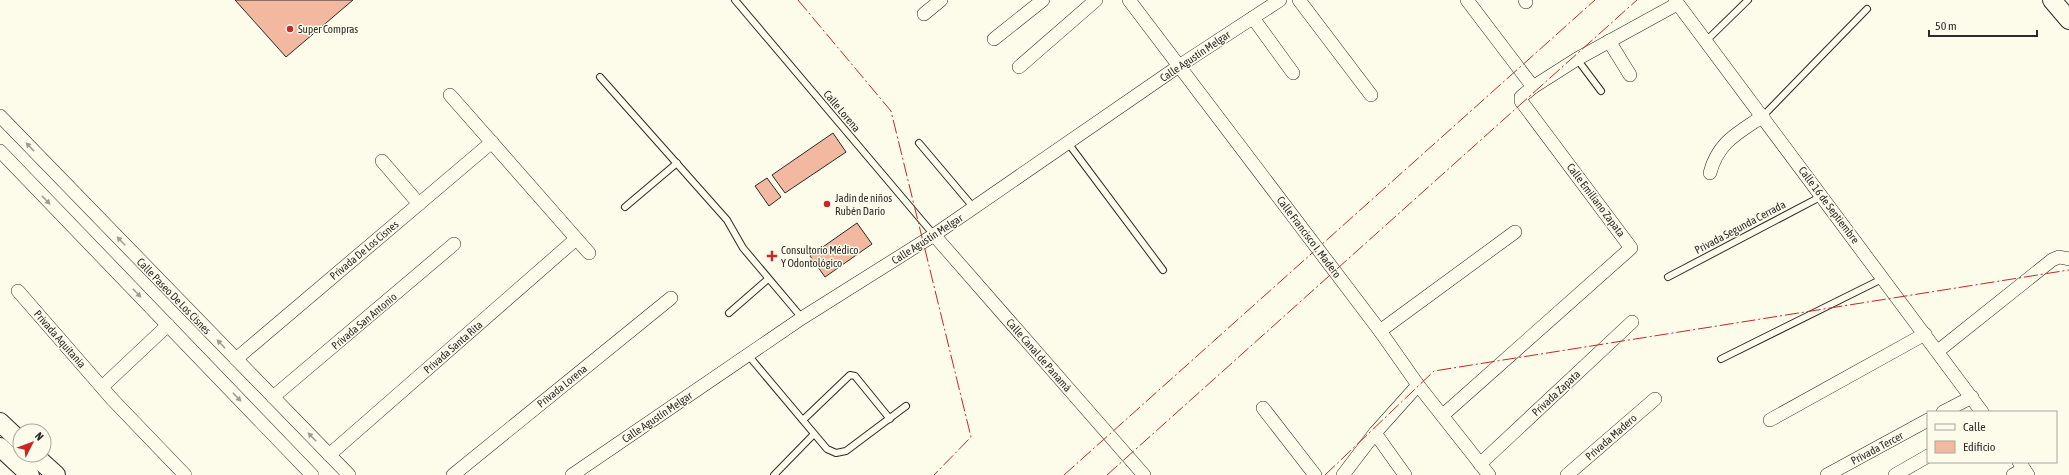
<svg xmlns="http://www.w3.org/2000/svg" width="2069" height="475" font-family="'Asap Condensed',sans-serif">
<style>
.building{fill:#f2b8a0;stroke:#2b2b2b}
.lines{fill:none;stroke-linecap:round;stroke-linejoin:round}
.service-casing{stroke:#2b2b2b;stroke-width:8}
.minor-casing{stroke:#2b2b2b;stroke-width:14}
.secondary-casing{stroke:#2b2b2b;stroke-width:20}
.service{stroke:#fdfbea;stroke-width:6}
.minor{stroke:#fdfbea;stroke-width:13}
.secondary{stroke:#fdfbea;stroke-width:18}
.power{stroke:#c62828;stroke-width:1;stroke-dasharray:14 3 2 3;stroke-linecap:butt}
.oneway{fill:#9e9d94}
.poi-dot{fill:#c62828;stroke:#fdfbea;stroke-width:1.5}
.labels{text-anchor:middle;stroke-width:3;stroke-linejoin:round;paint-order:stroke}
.poi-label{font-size:11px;fill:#2b2b2b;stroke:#fdfbea;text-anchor:start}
.street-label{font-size:11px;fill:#2b2b2b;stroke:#fdfbea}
</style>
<rect width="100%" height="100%" fill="#fdfbea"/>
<g class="building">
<path d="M235,0H353L286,57Z"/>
<path d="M833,133L846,152L785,193L772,175Z"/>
<path d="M767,178L781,197L769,206L755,186Z"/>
<path d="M857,223L872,244L825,277L810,256Z"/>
</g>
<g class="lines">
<g class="service-casing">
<g id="service">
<path d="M735,0L934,235"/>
<path d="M1706,41L1748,0"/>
<path d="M1577,59L1601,91"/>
<path d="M600,77L727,220L743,248L802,318"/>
<path d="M1763,116L1867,9"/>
<path d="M919,143L974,208"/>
<path d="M1068,143L1163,270"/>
<path d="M625,207L677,163"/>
<path d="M1668,277L1822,196"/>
<path d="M729,313L768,279"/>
<path d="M748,355L827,449L836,453L846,451L906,406"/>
<path d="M1721,359L1884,278"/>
<path d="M803,420L850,375L855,376L890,419"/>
<path d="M774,475L814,434"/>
</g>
</g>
<g class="minor-casing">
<g id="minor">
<path d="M1129,0L1380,331L1418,385L1489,475"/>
<path d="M1299,0L1371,95"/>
<path d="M1467,0L1533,87"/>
<path d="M1525,0L1526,2"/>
<path d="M1675,0L1982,412"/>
<path d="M924,14L941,0"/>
<path d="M1253,18L1293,73"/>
<path d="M994,39L1043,0"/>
<path d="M1609,41L1630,75"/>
<path d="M1019,67L1096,0"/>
<path d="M450,95L589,253"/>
<path d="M0,116L349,475"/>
<path d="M0,151L312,475"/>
<path d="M382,161L419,204"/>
<path d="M1710,173C1718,142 1738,133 1763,116"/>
<path d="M934,235L1144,475"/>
<path d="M18,291L112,399L185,475"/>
<path d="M1380,331L1515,232"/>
<path d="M1938,351L2052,260L2059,257L2069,259"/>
<path d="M236,359L492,142"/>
<path d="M102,387L168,325"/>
<path d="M273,397L454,244"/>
<path d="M1263,408L1315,475"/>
<path d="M1943,412L1972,397"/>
<path d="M1443,415L1631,248L1521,101V97L1533,87L1577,59L1677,4"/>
<path d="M1770,420L1925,334"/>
<path d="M1375,433L1405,475"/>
<path d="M329,455L576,239"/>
<path d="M2019,462L2028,475"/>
<path d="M1480,464L1632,322"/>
<path d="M453,475L671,298"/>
<path d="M572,475L802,318L934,235L1179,66L1280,0"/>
<path d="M1343,475L1375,433L1418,385"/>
<path d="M1567,475L1655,399"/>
<path d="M1827,475L1928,420"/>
<path d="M1895,475L1928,456"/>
<path d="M2013,475L2024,469"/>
</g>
</g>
<g class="secondary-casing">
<g id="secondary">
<path d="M2052,0L2069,20"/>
<path d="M0,422L20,441"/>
<path d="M0,447L30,475"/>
<path d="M34,455L56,475"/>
</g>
</g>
<use href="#service" class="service"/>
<use href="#minor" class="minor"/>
<use href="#secondary" class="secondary"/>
<g class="power">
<path d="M798,0L891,111L971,437L934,475"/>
<path d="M1064,475L1595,0"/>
<path d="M1107,475L1637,0"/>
<path d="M1325,475L1434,371L2069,270"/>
</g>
</g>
<defs><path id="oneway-solid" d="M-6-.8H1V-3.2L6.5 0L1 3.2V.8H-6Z"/></defs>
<g class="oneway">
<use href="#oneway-solid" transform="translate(30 147) rotate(-134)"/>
<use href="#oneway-solid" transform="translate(46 200) rotate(46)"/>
<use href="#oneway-solid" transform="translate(121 241) rotate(-134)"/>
<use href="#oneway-solid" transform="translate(137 293) rotate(46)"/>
<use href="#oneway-solid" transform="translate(221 344) rotate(-134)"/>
<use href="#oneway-solid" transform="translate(237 397) rotate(46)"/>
<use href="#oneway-solid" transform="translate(312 437) rotate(-134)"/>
</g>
<g class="poi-dot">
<circle cx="290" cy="29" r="4"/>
<circle cx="827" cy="204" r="4"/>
<path d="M770 250h4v4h4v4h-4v4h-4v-4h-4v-4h4z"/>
</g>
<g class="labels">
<g class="poi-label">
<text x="298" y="33">Super Compras</text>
<text x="835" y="202">Jadín de niños<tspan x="835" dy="13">Rubén Dario</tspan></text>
<text x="781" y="254">Consultorio Médico<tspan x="781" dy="13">Y Odontológico</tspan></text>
</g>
<g class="street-label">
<text transform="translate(1195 56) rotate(-34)" y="4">Calle Agustín Melgar</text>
<text transform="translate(842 111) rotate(50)" y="4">Calle Lorena</text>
<text transform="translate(1596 200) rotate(53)" y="4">Calle Emiliano Zapata</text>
<text transform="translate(1829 205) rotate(53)" y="4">Calle 16 de Septiembre</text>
<text transform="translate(1740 227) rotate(-28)" y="4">Privada Segunda Cerrada</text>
<text transform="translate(1309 237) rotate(53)" y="4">Calle Francisco I. Madero</text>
<text transform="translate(927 239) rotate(-33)" y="4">Calle Agustín Melgar</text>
<text transform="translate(364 250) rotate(-40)" y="4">Privada De Los Cisnes</text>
<text transform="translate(174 296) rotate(46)" y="4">Calle Paseo De Los Cisnes</text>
<text transform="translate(364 321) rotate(-40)" y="4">Privada San Antonio</text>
<text transform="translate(60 339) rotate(49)" y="4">Privada Aquitania</text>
<text transform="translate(453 347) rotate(-41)" y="4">Privada Santa Rita</text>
<text transform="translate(1039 355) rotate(49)" y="4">Calle Canal de Panamá</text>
<text transform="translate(562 386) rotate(-39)" y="4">Privada Lorena</text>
<text transform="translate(1556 393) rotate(-43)" y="4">Privada Zapata</text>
<text transform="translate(657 417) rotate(-34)" y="4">Calle Agustín Melgar</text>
<text transform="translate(1611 437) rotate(-41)" y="4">Privada Madero</text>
<text transform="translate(1877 448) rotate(-28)" y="4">Privada Tercer</text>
</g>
</g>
<rect x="1927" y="411" width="130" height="52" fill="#fdfbea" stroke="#a9a89e"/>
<rect x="1935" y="424" width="20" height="6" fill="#fdfbea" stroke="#a9a89e"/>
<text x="1963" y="431" font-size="12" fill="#2b2b2b">Calle</text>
<rect x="1935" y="441" width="20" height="12" fill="#f2b8a0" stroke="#a9a89e"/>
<text x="1963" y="451" font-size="12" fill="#2b2b2b">Edificio</text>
<g transform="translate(32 443) rotate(48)"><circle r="19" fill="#fdfbea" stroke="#a9a89e"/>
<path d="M0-3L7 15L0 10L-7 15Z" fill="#c62828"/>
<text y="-6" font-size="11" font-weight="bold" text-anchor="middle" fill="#2b2b2b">N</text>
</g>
<path d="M1929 30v6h108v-6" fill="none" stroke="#2b2b2b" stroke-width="2"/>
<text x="1935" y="30" font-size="12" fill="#2b2b2b" stroke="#fdfbea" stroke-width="3" paint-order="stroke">50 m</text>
</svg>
